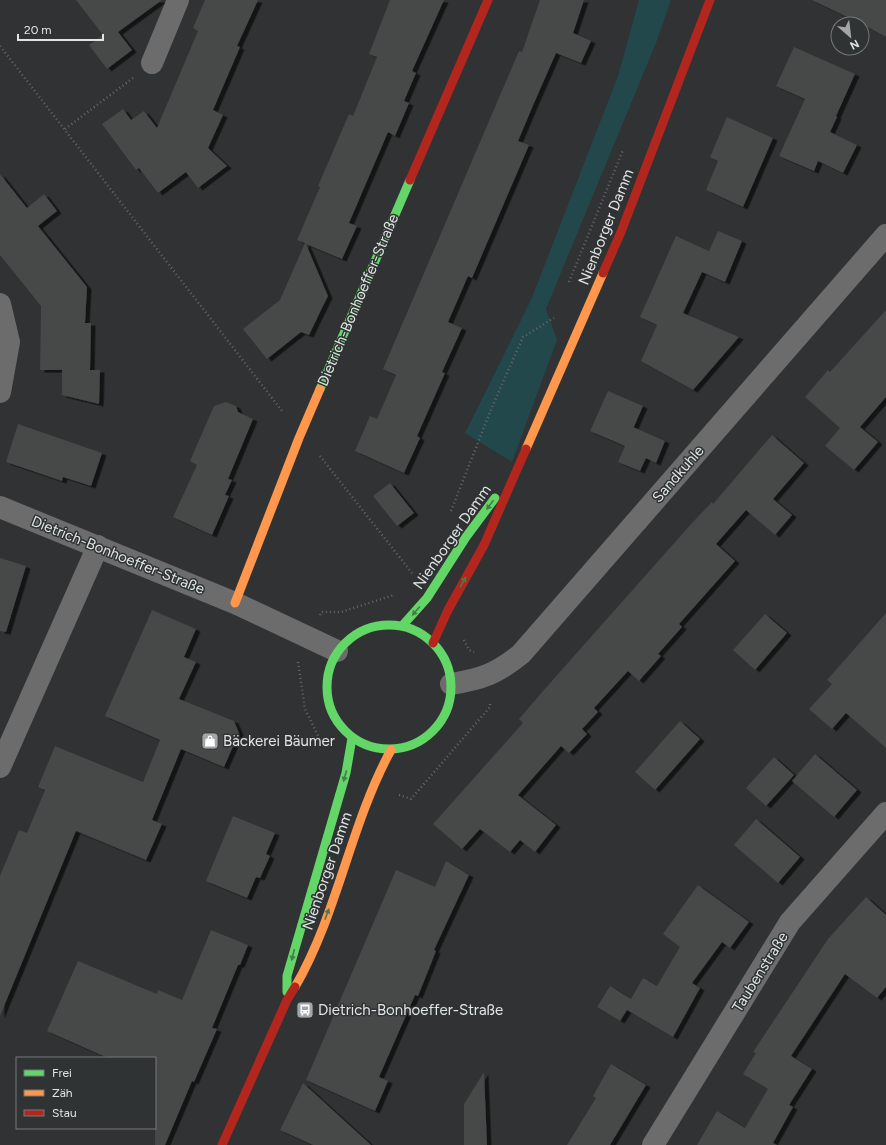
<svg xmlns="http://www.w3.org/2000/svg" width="886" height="1145" font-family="Figtree,sans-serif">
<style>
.green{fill:#22484b}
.building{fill:#464848;filter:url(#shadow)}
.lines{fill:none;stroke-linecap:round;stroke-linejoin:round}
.path{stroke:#666767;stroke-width:2.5;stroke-dasharray:1 3;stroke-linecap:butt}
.street{stroke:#6c6c6c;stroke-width:22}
.fast{stroke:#63d668;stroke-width:9}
.slow{stroke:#ff974d;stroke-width:9}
.jam{stroke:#b3261e;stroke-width:9}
.oneway{fill:#467c4b}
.labels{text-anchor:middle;stroke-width:3;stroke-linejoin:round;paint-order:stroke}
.street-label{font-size:15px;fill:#e1e4e4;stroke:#2f3334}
.poi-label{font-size:15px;fill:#e1e4e4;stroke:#2f3334;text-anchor:start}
</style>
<defs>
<filter id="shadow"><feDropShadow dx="4.5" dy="2.5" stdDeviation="0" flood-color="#0009"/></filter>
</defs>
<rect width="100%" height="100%" fill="#303233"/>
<path class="green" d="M639,0H671L656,43L546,309L557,340L512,462L465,433L531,300L618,76Z"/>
<g class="building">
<path d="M76,0H162L118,32L132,50L107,69L89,45L103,35Z"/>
<path d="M205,0H258L237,46L240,47L213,110L223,115L208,148L227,166L198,188L186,172L158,193L139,168L136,170L102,124L123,109L131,120L144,111L157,128L198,31L193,28Z"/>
<path d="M390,0H444L412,71L416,73L404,101L409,103L395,136L388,132L349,223L357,226L342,259L306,244L328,296L322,308L309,335L301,332L267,359L243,329L280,300L305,243L297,240L320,187L318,186L349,114L353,116L377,57L369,54Z"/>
<path d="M540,0H584L573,33L591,41L581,63L556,53L534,103L518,141L529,145L472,278L468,276L448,322L462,328L442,372L445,373L417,436L420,438L404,473L355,451L370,416L377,419L396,375L383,369L519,51L522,52Z"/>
<path d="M812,0H886V37L862,24Z"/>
<path d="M794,47L855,74L836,116L837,117L830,132L857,145L843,173L818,161L814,171L779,156L805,99L776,86Z"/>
<path d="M727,117L773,138L743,207L706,190L718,161L710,157Z"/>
<path d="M0,174L27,208L44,194L57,211L38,226L87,287L85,323H91L90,370H100L99,404L62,395V370H40L41,306L0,255Z"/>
<path d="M718,231L742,241L725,282L702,272L683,313L739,337L693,390L641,361L657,325L640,317L676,236L709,251Z"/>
<path d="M886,310V397L860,427L878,442L854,470L825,446L840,428L805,397L828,370L830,372Z"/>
<path d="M608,391L643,406L629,438L633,427L665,441L656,463L646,458L640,471L618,462L625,446L590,431Z"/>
<path d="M226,402L236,406L238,412L253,419L228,479L232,480L225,495L229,496L212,535L173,517L197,465L190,461L214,406Z"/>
<path d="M18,424L102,453L91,486L63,477L62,481L6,462Z"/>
<path d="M772,435L804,463L773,499L792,515L775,535L746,510L716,544L735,561L679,624L682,627L658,654L661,656L639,681L628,671L594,708L598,712L582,729L587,734L569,753L561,746L518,795L556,825L535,852L520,840L510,852L480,829L462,849L433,824L523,723L519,719L543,691L692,523L712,502L713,504Z"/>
<path d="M390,483L414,513L397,526L373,496Z"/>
<path d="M0,558L26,566L6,632L0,631Z"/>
<path d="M152,610L196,629L184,657L196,662L179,699L234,721L239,733L224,767L181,749L152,820L162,824L146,860L76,831L0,1016V876L19,830L27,833L45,790L38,787L55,746L143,782L160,740L105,716Z"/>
<path d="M886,613V748L846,713L832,729L809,709L832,684L827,680Z"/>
<path d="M765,614L787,633L755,670L733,650Z"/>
<path d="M680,721L700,739L655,790L635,772Z"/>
<path d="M815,754L857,790L834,817L792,781Z"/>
<path d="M774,757L794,775L766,806L746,788Z"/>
<path d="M233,816L275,833L266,854L270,856L260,878L256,877L247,898L206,881Z"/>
<path d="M756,819L800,857L778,883L734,845Z"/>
<path d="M446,861L469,875L434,950L436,951L418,996L415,995L379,1077L388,1081L375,1111L306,1080L396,870L435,887Z"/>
<path d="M698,885L749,922L730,948L722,942L692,983L700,988L673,1037L627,1010L620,1021L597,1007L610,986L631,999L643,978L657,986L680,947L663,934Z"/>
<path d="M866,897L886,915V987L877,998L845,974L791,1056L812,1069L789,1105L793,1107L773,1143L777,1145H697L717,1111L745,1128L768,1089L743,1074L756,1053L753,1052L828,939Z"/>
<path d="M211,930L248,945L240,965H238L212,1028L217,1029L194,1082L192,1081L165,1145H155V1058H108L47,1031L78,961L157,994L158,990L182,1000Z"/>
<path d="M611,1064L646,1085L610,1145H567L596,1098L593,1096Z"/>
<path d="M484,1072L487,1145H464V1104Z"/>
<path d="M303,1083L371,1145H313L280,1130Z"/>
</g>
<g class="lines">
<g class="path">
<path d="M0,46L282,411"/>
<path d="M65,129L133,78"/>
<path d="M569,282L623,150"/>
<path d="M320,456L412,573"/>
<path d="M451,511L492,407L523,337L554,318"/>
<path d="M320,615L321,612H341L394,595"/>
<path d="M464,640L469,650L474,652"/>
<path d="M298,662L305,709L323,746"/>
<path d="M399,795L411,799L490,707V701"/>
</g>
<g class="street">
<path d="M152,63L178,0"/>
<path d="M0,304L9,342L0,392"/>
<path d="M0,507L235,603L337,651"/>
<path d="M451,684C482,679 496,674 521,654L886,235"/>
<path d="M0,767L98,546"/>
<path d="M653,1145L790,922L886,813"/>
</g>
<g class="fast">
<path d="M320,389L410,180"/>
<circle cx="389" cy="687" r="62"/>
<path d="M402,626L427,598L466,537L495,498"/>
<path d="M287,992V976L346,773L352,738"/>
</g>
<g class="slow">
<path d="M526,449L603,273"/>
<path d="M235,603L299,438L320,389"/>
<path d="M295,987C338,913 350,825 391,750"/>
</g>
<g class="jam">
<path d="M410,180L488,0"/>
<path d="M603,273L621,232L710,0"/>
<path d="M433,643L448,610L484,545L526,449"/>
<path d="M222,1145L287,1000L295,987"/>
</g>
</g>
<defs><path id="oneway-solid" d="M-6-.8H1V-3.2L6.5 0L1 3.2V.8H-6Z"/></defs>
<g class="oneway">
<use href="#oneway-solid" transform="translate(490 505) rotate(126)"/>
<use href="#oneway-solid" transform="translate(463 582) rotate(-61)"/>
<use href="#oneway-solid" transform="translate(416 611) rotate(130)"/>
<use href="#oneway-solid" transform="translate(345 776) rotate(105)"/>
<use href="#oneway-solid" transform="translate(327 914) rotate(-70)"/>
<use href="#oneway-solid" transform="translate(293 955) rotate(104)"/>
</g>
<defs>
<g id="shop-square" transform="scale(0.9)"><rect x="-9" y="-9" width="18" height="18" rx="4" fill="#a3a6a6" stroke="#2f3334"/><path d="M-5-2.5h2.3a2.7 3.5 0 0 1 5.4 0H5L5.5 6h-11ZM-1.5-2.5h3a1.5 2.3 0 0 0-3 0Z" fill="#fff"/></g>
<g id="bus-square" transform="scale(0.9)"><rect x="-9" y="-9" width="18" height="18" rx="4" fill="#a3a6a6" stroke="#2f3334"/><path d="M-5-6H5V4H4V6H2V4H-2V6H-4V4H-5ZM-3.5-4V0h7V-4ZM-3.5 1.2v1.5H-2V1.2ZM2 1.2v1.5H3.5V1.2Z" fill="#fff"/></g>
</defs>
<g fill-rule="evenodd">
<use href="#shop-square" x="210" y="741"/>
<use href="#bus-square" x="305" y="1010"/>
</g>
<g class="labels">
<g class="street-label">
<text transform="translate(606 227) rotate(-68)" y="5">Nienborger Damm</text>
<text transform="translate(358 300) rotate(-67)" y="5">Dietrich-Bonhoeffer-Straße</text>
<text transform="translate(678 474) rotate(-49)" y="5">Sandkuhle</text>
<text transform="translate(452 537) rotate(-55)" y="5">Nienborger Damm</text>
<text transform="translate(118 555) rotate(22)" y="5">Dietrich-Bonhoeffer-Straße</text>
<text transform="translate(327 871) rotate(-71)" y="5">Nienborger Damm</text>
<text transform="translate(760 972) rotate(-58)" y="5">Taubenstraße</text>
</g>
<g class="poi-label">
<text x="223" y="746">Bäckerei Bäumer</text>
<text x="318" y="1015">Dietrich-Bonhoeffer-Straße</text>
</g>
</g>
<rect x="16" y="1057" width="140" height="72" fill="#2f3334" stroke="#767a7a"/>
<rect x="24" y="1070" width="20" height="6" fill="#63d668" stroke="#767a7a"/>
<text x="52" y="1077" font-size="12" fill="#e1e4e4">Frei</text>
<rect x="24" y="1090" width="20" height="6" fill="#ff974d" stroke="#767a7a"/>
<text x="52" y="1097" font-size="12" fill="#e1e4e4">Zäh</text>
<rect x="24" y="1110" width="20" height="6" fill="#b3261e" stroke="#767a7a"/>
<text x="52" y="1117" font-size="12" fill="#e1e4e4">Stau</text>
<g transform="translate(850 36) rotate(152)"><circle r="19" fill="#2f3334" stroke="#767a7a"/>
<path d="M0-3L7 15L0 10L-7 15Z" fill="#a3a6a6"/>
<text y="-6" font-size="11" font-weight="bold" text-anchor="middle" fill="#e1e4e4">N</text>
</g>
<path d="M18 34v6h85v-6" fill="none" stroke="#e1e4e4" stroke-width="2"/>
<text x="24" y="34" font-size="12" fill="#e1e4e4" stroke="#2f3334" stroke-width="3" paint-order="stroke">20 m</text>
</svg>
